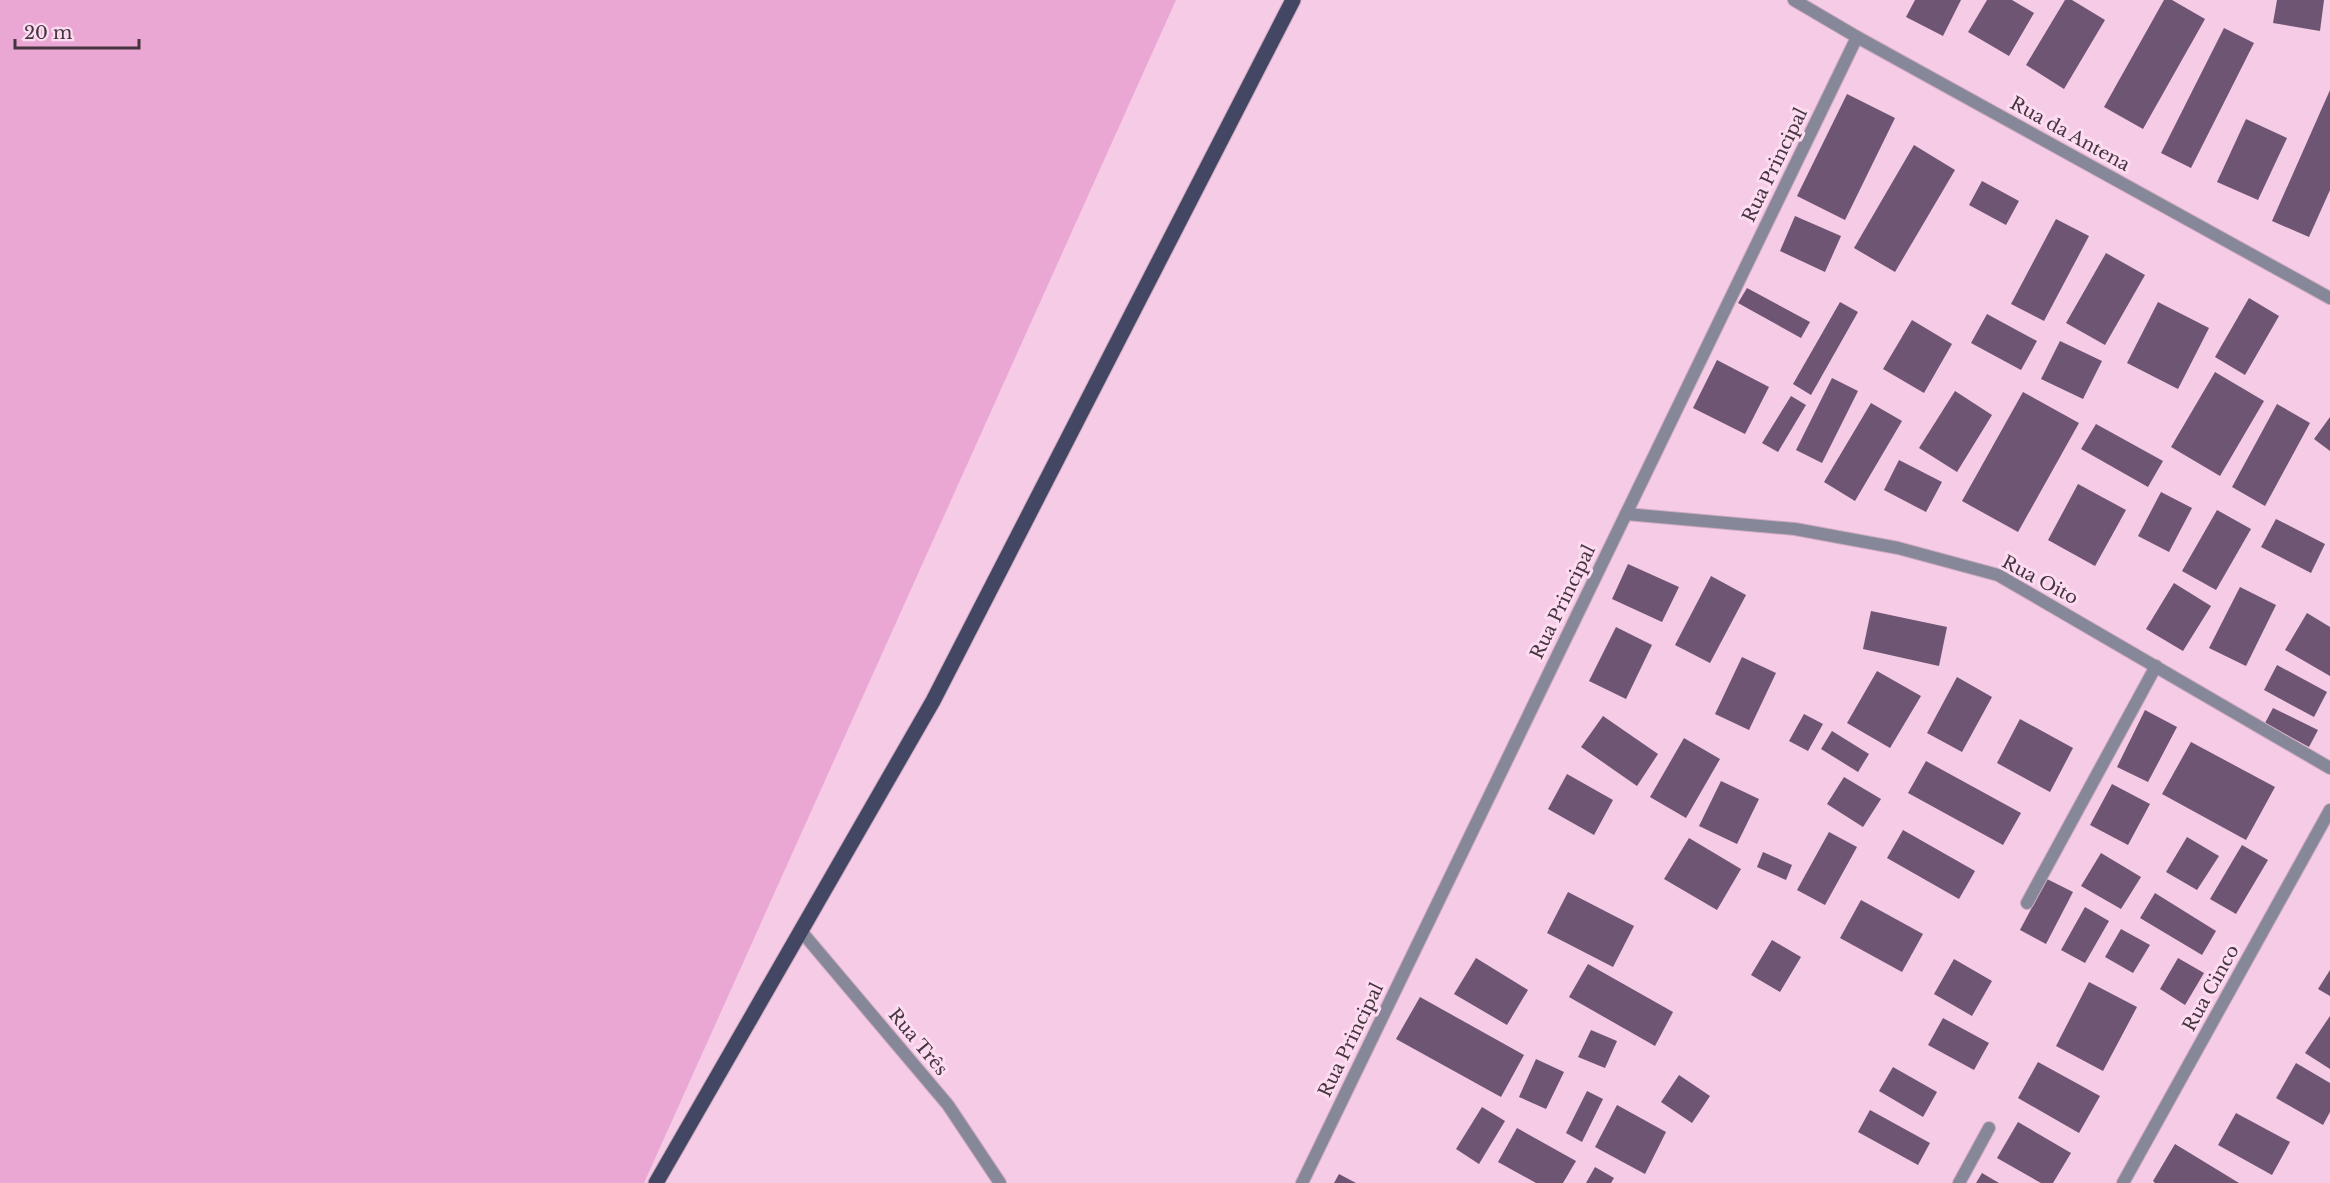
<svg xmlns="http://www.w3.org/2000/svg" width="2330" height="1183" font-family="'Libre Baskerville',serif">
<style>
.green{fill:#eaa7d3}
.building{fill:#6e5574}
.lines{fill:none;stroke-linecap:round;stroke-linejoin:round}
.street-casing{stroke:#ceaac0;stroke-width:14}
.primary-casing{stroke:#ceaac0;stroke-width:17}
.street{stroke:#86889a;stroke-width:12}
.primary{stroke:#444764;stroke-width:15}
.labels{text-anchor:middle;stroke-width:6;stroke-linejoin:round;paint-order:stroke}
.street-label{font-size:18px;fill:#45353f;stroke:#fddbf0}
</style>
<rect width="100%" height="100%" fill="#f5cbe5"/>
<path class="green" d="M0,0H1176L644,1183H0Z"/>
<g class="building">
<path d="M1915,0H1961L1943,36L1906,17Z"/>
<path d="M1987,0H2012L2034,13L2009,56L1968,32Z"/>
<path d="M2065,0H2072L2105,20L2064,89L2026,65Z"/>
<path d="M2164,0H2172L2205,19L2143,129L2104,107Z"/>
<path d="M2277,0H2324L2320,31L2273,23Z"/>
<path d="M2224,28L2254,43L2191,168L2161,153Z"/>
<path d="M2330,90V190L2309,237L2272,221Z"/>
<path d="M1847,94L1895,118L1845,220L1797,196Z"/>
<path d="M2246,119L2287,138L2258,200L2217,182Z"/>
<path d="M1914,145L1955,170L1895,272L1854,248Z"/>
<path d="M1982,181L2019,201L2006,225L1969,205Z"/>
<path d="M1795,216L1841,236L1825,272L1780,251Z"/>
<path d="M2056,219L2089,236L2044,321L2011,304Z"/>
<path d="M2106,253L2145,275L2105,345L2066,323Z"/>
<path d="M1747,288L1810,322L1801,338L1738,303Z"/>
<path d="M2249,298L2279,316L2245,375L2215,357Z"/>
<path d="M1840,302L1858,312L1811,395L1793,384Z"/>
<path d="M2158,302L2209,328L2178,389L2127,363Z"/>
<path d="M1987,314L2037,341L2021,370L1971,343Z"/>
<path d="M1912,320L1952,344L1924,393L1883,369Z"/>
<path d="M2060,341L2102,361L2083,399L2041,379Z"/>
<path d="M1717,360L1769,387L1745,434L1693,408Z"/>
<path d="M2215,372L2264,401L2220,476L2171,447Z"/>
<path d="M1832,378L1858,391L1822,463L1796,450Z"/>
<path d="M1955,391L1992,415L1957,472L1919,448Z"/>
<path d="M2023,392L2079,423L2018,532L1962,501Z"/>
<path d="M1791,396L1806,405L1778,452L1762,443Z"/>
<path d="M1871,403L1902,421L1855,501L1824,482Z"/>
<path d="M2277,404L2310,423L2265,506L2232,487Z"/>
<path d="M2330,417V451L2314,439Z"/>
<path d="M2096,424L2163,461L2148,487L2081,449Z"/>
<path d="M1899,460L1942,482L1926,512L1884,490Z"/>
<path d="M2078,484L2126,510L2095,566L2048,540Z"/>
<path d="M2161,492L2192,508L2169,552L2138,536Z"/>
<path d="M2217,510L2251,529L2216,590L2182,571Z"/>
<path d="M2276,519L2325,544L2311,573L2261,547Z"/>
<path d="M1628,564L1679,587L1662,622L1612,599Z"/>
<path d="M1711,576L1746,595L1710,663L1675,645Z"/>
<path d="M2174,583L2211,606L2183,651L2146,629Z"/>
<path d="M2240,587L2276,605L2246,666L2209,648Z"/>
<path d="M1871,611L1947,627L1939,666L1863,649Z"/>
<path d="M2307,613L2330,627V676L2285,650Z"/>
<path d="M1616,627L1652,645L1626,699L1589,681Z"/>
<path d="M1742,657L1776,673L1749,730L1715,714Z"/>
<path d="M2277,665L2327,692L2314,717L2264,690Z"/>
<path d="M1877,671L1921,696L1890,748L1847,723Z"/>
<path d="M1957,677L1992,697L1962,752L1927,733Z"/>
<path d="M2273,708L2318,730L2309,747L2265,723Z"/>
<path d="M2145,710L2177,727L2148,782L2117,767Z"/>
<path d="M1804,714L1823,724L1808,751L1789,741Z"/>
<path d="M1603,716L1658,754L1637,786L1581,747Z"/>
<path d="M2020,719L2073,748L2050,792L1997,763Z"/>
<path d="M1832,731L1869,754L1858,772L1821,749Z"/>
<path d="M1684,738L1720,759L1686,818L1650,797Z"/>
<path d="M2191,742L2275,787L2246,840L2162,794Z"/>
<path d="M1926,761L2021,813L2003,845L1908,793Z"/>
<path d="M1567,774L1613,800L1594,835L1548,809Z"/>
<path d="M1844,777L1881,799L1863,827L1827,804Z"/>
<path d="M1721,781L1759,799L1737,844L1699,826Z"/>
<path d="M2112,784L2150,804L2128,845L2090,825Z"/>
<path d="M1903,830L1975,871L1959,899L1887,858Z"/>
<path d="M1829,832L1857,847L1825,905L1797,890Z"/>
<path d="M2187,837L2219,856L2197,890L2166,872Z"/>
<path d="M1689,838L1741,869L1717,910L1664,879Z"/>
<path d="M2242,845L2268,860L2236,914L2210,899Z"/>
<path d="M1763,852L1792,865L1786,880L1757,867Z"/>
<path d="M2101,853L2141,877L2121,909L2081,886Z"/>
<path d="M2047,879L2073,892L2046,944L2020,930Z"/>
<path d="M1568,892L1634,926L1613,967L1547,933Z"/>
<path d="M2155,893L2216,931L2202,955L2140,918Z"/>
<path d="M1861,900L1923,934L1902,972L1840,938Z"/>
<path d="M2085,907L2109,921L2085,963L2061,950Z"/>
<path d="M2121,929L2150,945L2133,973L2105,957Z"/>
<path d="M1772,940L1801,957L1780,992L1751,975Z"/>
<path d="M1476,958L1528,990L1507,1025L1454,994Z"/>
<path d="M2178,958L2204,973L2185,1005L2160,989Z"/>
<path d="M1954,959L1992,981L1972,1016L1934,994Z"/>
<path d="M1588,964L1673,1012L1655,1046L1569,997Z"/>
<path d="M2330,970V996L2318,989Z"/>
<path d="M2089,982L2137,1007L2103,1071L2056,1046Z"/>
<path d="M1420,997L1524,1055L1501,1097L1396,1039Z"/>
<path d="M2330,1016V1069L2305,1053Z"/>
<path d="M1943,1018L1989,1043L1974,1070L1928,1045Z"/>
<path d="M1591,1030L1617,1041L1605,1068L1578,1057Z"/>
<path d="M1536,1059L1564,1072L1546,1109L1519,1097Z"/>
<path d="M2038,1062L2100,1096L2079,1133L2018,1098Z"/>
<path d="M2296,1063L2330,1083V1112L2323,1125L2276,1098Z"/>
<path d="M1893,1067L1937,1092L1923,1117L1879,1091Z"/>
<path d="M1679,1075L1710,1096L1692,1123L1661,1102Z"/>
<path d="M1587,1091L1603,1099L1582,1142L1566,1133Z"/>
<path d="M1617,1105L1666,1132L1645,1174L1595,1147Z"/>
<path d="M1482,1107L1505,1121L1479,1164L1456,1149Z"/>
<path d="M1870,1110L1930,1143L1918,1165L1858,1132Z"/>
<path d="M2236,1113L2290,1142L2272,1175L2218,1145Z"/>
<path d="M2018,1122L2071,1153L2053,1183H2041L1997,1158Z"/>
<path d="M1517,1128L1576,1161L1563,1183H1536L1498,1162Z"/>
<path d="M2175,1144L2239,1183H2155L2153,1181Z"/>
<path d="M1595,1167L1614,1178L1611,1183H1586Z"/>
<path d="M1982,1173L1999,1183H1976Z"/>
<path d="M1339,1174L1356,1183H1334Z"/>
</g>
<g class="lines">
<g class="street-casing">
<g id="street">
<path d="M1794,0L1857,37L2330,298"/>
<path d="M1626,514L1795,529L1898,548L1998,575L2330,768"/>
<path d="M2027,903L2156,666"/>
<path d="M801,931L948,1105L1000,1183"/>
<path d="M1302,1183L1857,37"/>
<path d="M1959,1183L1989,1128"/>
<path d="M2123,1183L2330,810"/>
</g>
</g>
<g class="primary-casing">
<path id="primary" d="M656,1183L933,701L1293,0"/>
</g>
<use href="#street" class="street"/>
<use href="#primary" class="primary"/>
</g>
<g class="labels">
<g class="street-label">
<text transform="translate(2070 134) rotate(29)" y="6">Rua da Antena</text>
<text transform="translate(1775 165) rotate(-64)" y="6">Rua Principal</text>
<text transform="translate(2040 580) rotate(28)" y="6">Rua Oito</text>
<text transform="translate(1563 602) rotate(-64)" y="6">Rua Principal</text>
<text transform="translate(2211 988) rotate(-61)" y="6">Rua Cinco</text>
<text transform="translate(1351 1040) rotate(-64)" y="6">Rua Principal</text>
<text transform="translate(918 1042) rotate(50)" y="6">Rua Três</text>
</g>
</g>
<path d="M15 39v9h124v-9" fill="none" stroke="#45353f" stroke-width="3"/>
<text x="24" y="39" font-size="18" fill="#45353f" stroke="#fddbf0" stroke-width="4.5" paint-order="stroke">20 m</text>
</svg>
